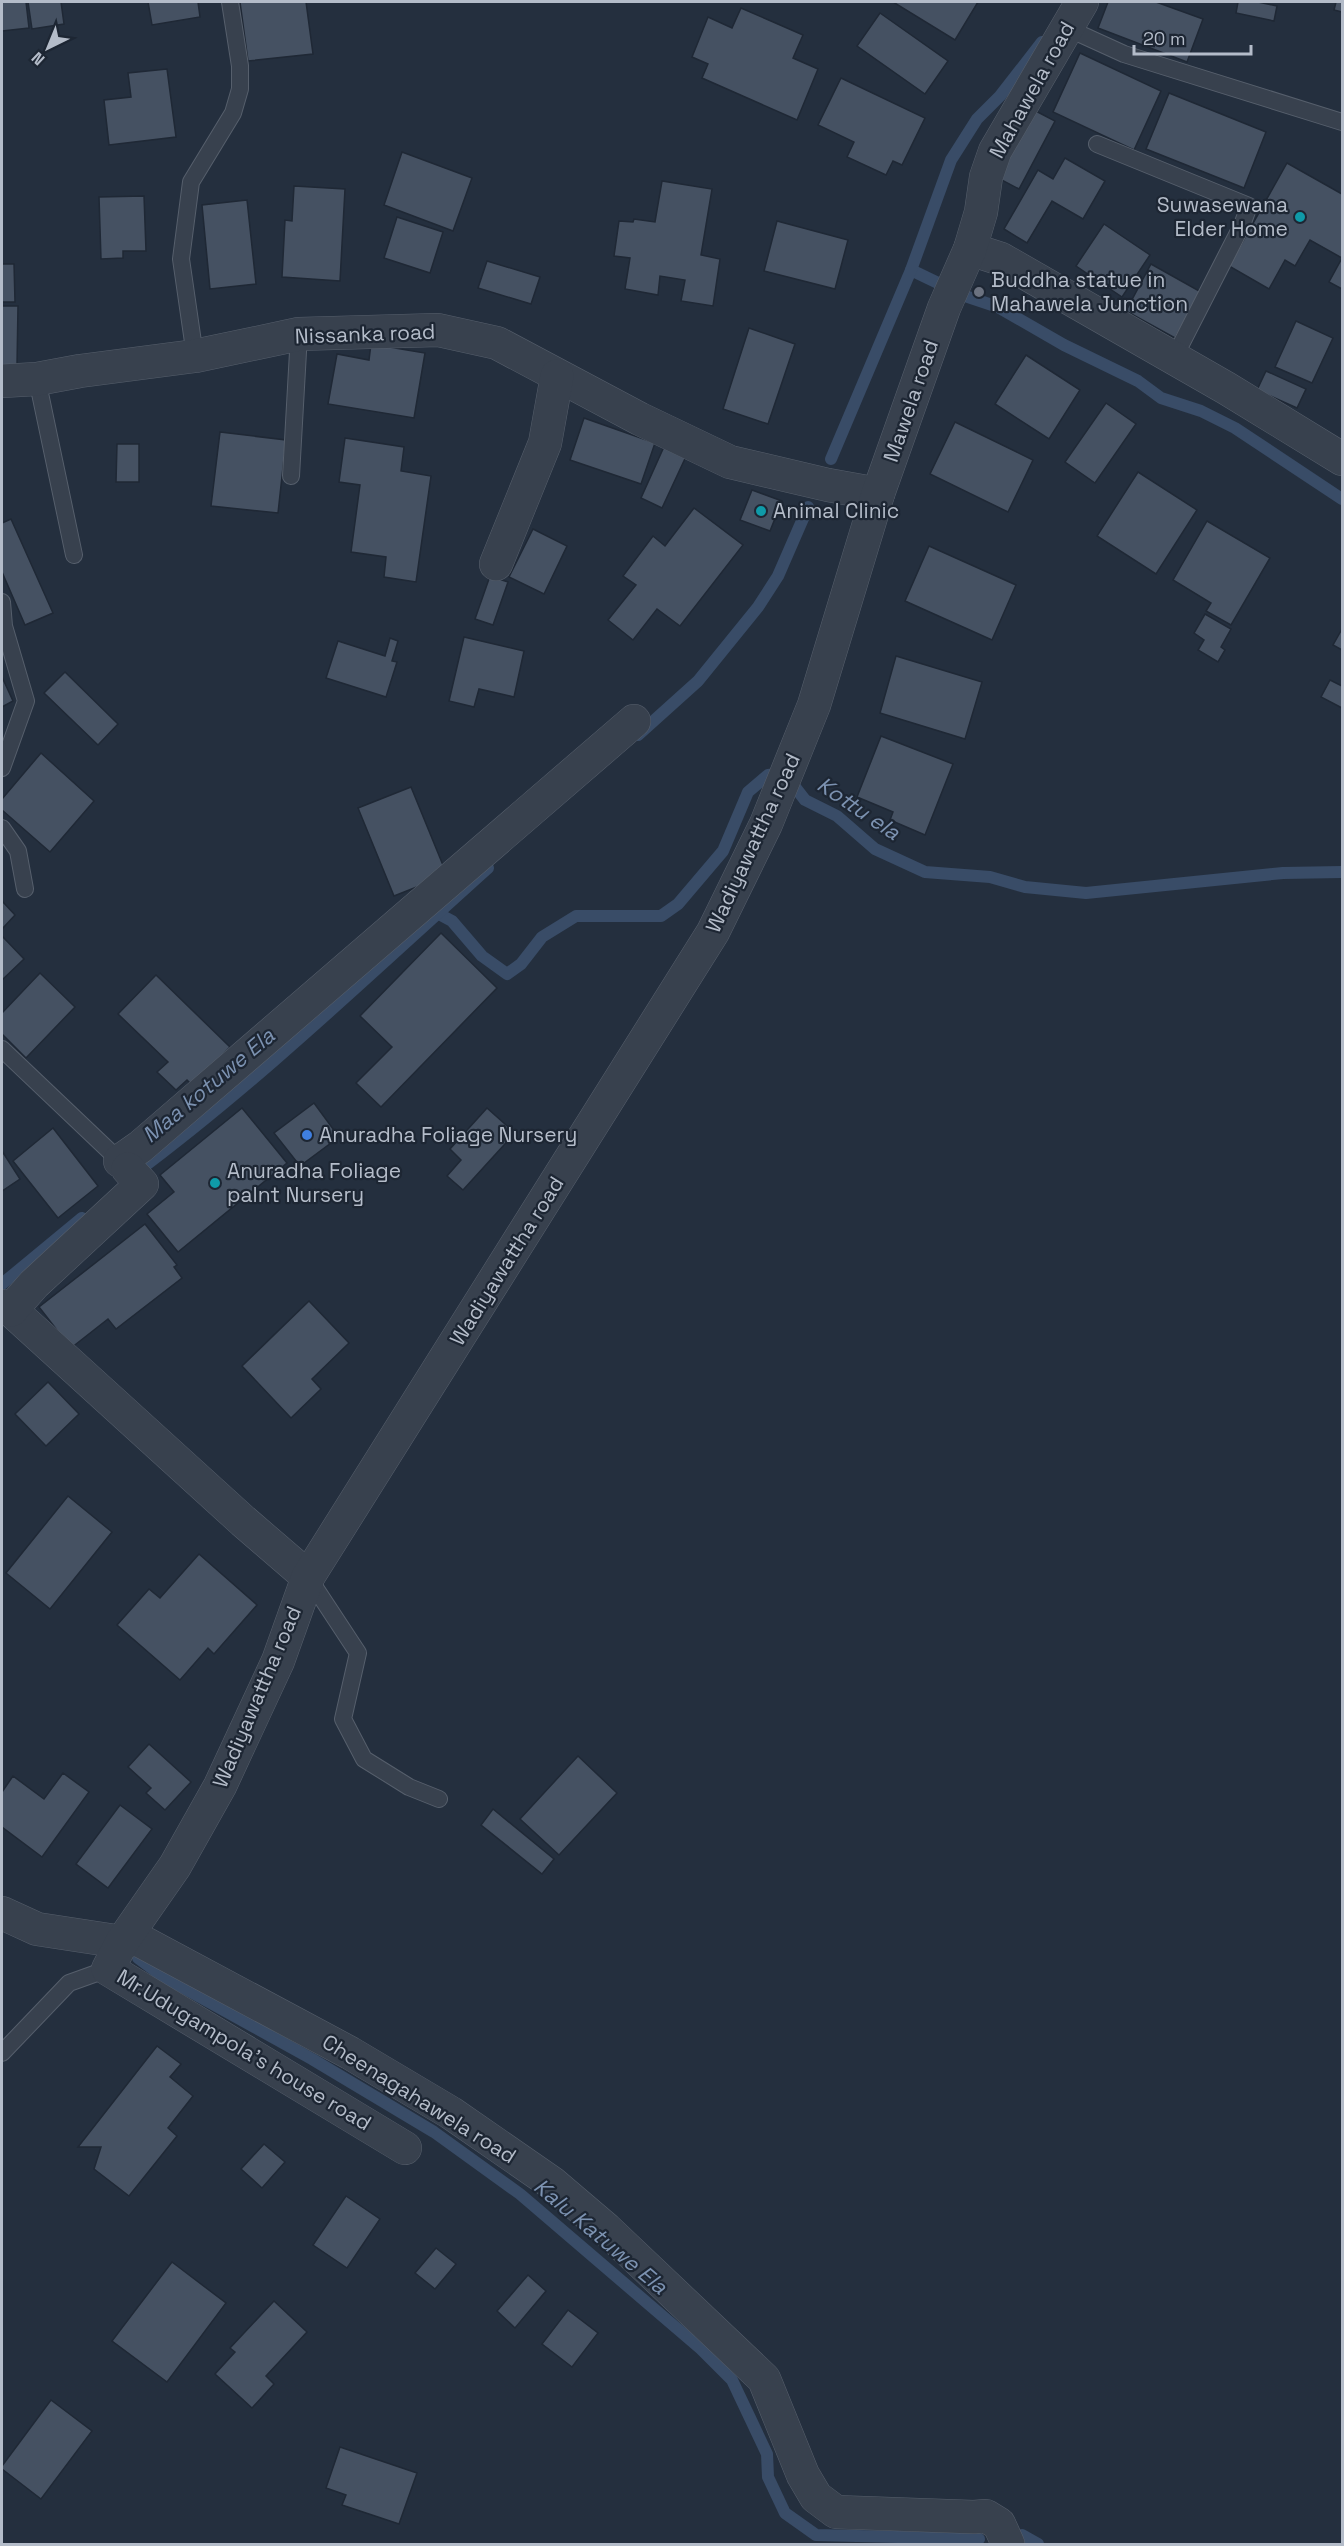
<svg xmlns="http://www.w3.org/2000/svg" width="1344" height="2546" font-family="'Space Grotesk',sans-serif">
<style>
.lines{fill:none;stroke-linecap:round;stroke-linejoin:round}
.stream{stroke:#394c67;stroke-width:12}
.building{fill:#455162;stroke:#1f2835;stroke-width:1.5}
.service-casing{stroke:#565f6c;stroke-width:18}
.minor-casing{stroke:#565f6c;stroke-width:34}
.service{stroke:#38414e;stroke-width:16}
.minor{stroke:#38414e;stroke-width:33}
.culture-dot{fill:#0f9aa8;stroke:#1d2633;stroke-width:2}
.worship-dot{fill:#6b7280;stroke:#1d2633;stroke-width:2}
.shop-dot{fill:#3f7fe0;stroke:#1d2633;stroke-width:2}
.labels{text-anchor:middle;stroke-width:4.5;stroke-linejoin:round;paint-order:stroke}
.street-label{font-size:21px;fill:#b4bcc9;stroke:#1d2633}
.poi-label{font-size:21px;fill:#b4bcc9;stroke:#1d2633;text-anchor:start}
.water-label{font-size:22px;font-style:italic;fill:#7c92b1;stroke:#1d2633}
</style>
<rect width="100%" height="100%" fill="#242f3e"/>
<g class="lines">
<g class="stream">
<path d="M911,270L965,296L998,307L1064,345L1138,381L1161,398L1201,411L1235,428L1342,499"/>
<path d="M831,459L911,270L951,160L977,119L1000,96L1042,42"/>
<path d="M638,735L698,681L758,607L778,576L808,507"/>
<path d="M437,913L452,921L482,956L507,974L521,964L542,937L576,916H661L678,904L723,851L748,792L768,775L776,774L788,778L805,800L837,816L875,849L925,872L990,877L1025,887L1086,893L1283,873L1342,872"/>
<path d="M134,1174C259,1081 372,972 488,868"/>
<path d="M2,1284L82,1218"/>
<path d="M138,1958L162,1976L312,2059L434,2132L520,2194L701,2349L732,2380L767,2454L768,2477L785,2513L816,2535L979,2539"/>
<path d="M1022,2535L1038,2544"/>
</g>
</g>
<g class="building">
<path d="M2,2H26L29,28L2,31Z"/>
<path d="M28,2H61L64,24L32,29Z"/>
<path d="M148,2H198L200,17L152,25Z"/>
<path d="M240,2H306L313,54L248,61Z"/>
<path d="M893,2H978L955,40Z"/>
<path d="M1108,2H1156L1203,19L1187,62L1098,28Z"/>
<path d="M1238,2H1258L1277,6L1274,21L1236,13Z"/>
<path d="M1336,2H1342V12L1334,10Z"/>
<path d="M741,8L803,35L793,58L818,69L797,120L702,78L708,64L692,57L708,17L732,28Z"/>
<path d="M880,13L948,61L925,94L857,46Z"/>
<path d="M1080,53L1161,91L1134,150L1053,112Z"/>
<path d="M167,69L176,137L109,145L104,100L131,97L128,73Z"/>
<path d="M841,78L925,118L902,165L893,161L886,175L847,157L854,142L818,125Z"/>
<path d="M1169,93L1266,132L1244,188L1146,149Z"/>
<path d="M1030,108L1055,121L1019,189L994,176Z"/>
<path d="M402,152L472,178L453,231L384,205Z"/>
<path d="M1065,158L1105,181L1083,219L1052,201L1027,243L1004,229L1038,170L1053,179Z"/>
<path d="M1287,163L1342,194V289L1329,282L1342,258L1310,240L1295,266L1285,260L1269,289L1229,266Z"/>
<path d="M662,181L712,189L701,255L720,259L713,306L681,301L685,280L660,276L658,295L625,289L630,258L614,256L619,221L633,222L634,219L655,222Z"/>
<path d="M294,186L345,189L340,281L282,277L285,220L292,221Z"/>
<path d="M144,196L146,251H123V258L101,259L99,197Z"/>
<path d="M247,200L256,284L210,289L202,205Z"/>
<path d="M397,217L443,232L430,273L384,258Z"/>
<path d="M777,221L848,240L835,289L764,271Z"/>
<path d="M1104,224L1150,255L1122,297L1076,266Z"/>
<path d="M487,261L540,277L531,304L478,288Z"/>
<path d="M2,264H14L15,302H2Z"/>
<path d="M1151,264L1201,292L1175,338L1126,311Z"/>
<path d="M2,306H18L17,365H2Z"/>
<path d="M1296,321L1333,338L1312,383L1275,367Z"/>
<path d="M749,328L795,344L768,424L723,409Z"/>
<path d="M371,344L425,353L414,418L328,404L337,354L369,360Z"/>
<path d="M1026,355L1080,390L1049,439L995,404Z"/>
<path d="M1266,371L1306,389L1297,408L1257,390Z"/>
<path d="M1106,403L1136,424L1095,483L1065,462Z"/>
<path d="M584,418L655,443L641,484L570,460Z"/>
<path d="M955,422L1033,460L1008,512L930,474Z"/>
<path d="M220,432L286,440L278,513L211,506Z"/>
<path d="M345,438L404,447L401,471L431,476L416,582L384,577L386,557L351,552L360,485L339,482Z"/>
<path d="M667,440L689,450L662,508L641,498Z"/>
<path d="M117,444H139V482H116Z"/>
<path d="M1138,472L1197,510L1156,574L1097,536Z"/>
<path d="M752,490L782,501L770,531L740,520Z"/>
<path d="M694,508L743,545L680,626L657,609L633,640L608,620L636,585L623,576L653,536L665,546Z"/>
<path d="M11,519L53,613L25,625L2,572V523Z"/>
<path d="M1207,521L1270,558L1231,625L1206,611L1211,603L1173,580Z"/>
<path d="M533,529L567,546L544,594L509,577Z"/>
<path d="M929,546L1016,585L992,640L905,601Z"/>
<path d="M490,576L508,582L493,625L475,619Z"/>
<path d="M1205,614L1231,629L1221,647L1225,650L1218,662L1198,650L1204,640L1194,633Z"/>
<path d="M1342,629V650L1333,645Z"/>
<path d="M464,637L524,651L514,697L479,689L474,707L449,701Z"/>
<path d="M390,638L398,641L392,661L397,662L386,697L326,678L338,641L385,656Z"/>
<path d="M896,656L982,682L965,739L880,713Z"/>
<path d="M65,672L118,724L98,745L44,693Z"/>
<path d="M2,677L13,701L2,707Z"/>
<path d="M1330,680L1342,686V708L1321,697Z"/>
<path d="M881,736L953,764L925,835L890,820L893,812L857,797Z"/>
<path d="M41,753L94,801L50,852L2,810V799Z"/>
<path d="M411,787L447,875L394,896L358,808Z"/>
<path d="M2,901L15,915L2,929Z"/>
<path d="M441,933L497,988L381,1107L356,1083L392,1047L360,1016Z"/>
<path d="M2,936L24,959L2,980Z"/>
<path d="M40,973L75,1007L26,1058L2,1034V1013Z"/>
<path d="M156,975L230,1047L193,1086L187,1080L176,1090L157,1072L168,1062L118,1014Z"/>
<path d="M314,1103L339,1137L300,1166L274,1133Z"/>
<path d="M242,1108L287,1163L178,1252L147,1214L174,1192L160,1175Z"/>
<path d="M487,1108L515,1133L463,1190L447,1176L461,1160L450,1149Z"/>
<path d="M53,1128L98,1186L58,1218L13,1161Z"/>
<path d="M2,1151L20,1179L2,1191Z"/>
<path d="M145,1224L177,1265L174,1267L182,1278L116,1329L108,1319L71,1348L39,1307Z"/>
<path d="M309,1301L349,1343L312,1379L321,1389L291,1418L242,1366Z"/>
<path d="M48,1382L79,1414L46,1446L15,1414Z"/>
<path d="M68,1496L112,1532L50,1609L6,1573Z"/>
<path d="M199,1554L257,1605L214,1654L208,1648L180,1680L117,1625L149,1589L160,1598Z"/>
<path d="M149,1744L191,1782L165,1810L146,1793L151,1788L128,1767Z"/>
<path d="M578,1756L617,1793L559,1855L520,1819Z"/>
<path d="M63,1773L89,1792L42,1857L2,1827V1792L13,1776L44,1799Z"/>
<path d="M120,1805L152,1829L108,1888L76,1864Z"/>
<path d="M493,1809L554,1859L542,1874L481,1825Z"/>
<path d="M157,2046L181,2064L170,2077L193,2096L168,2128L177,2136L129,2196L94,2169L101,2147H78Z"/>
<path d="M264,2144L285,2162L262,2188L241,2169Z"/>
<path d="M346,2196L380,2219L347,2268L313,2245Z"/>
<path d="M436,2248L456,2264L435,2289L415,2273Z"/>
<path d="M172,2262L226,2303L167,2382L112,2341Z"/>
<path d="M528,2275L546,2291L515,2328L497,2311Z"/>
<path d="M274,2301L307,2332L266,2376L274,2384L252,2408L215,2374L235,2352L230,2348Z"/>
<path d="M568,2310L598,2333L572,2367L542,2344Z"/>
<path d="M51,2400L92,2431L41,2499L2,2469V2466Z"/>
<path d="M340,2447L417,2473L399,2524L342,2505L346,2495L326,2488Z"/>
</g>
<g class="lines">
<g class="service-casing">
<g id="service">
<path d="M1067,28L1124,54L1342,122"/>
<path d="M1097,144L1249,206L1242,225L1174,358"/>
<path d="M195,356L181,259L191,182L233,113L240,89V66L230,2"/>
<path d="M37,379L74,555"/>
<path d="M291,476L299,334"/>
<path d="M2,602L4,626L26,701L2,768"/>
<path d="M2,828L18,851L25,889"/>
<path d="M2,1049L123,1164"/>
<path d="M308,1577L358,1653L343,1719L364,1759L409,1787L439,1799"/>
<path d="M2,2053L69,1983L108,1969"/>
</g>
</g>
<g class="minor-casing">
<g id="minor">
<path d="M970,249L1001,259L1226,388L1342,459"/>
<path d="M2,381L37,379L80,371L195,356L299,334L438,330L497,343L640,419L730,462L828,485L878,494"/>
<path d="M496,564L545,443L557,376"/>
<path d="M120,1161L140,1147L634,721"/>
<path d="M2,1306L11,1310L243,1521L308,1577"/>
<path d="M11,1310L34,1284L142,1184L128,1169"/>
<path d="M2,1913L37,1929L122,1942L137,1939L350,2053L451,2113L552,2183L606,2229L764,2379L803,2475L816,2497L836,2512L974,2517L986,2516L999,2524L1008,2544"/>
<path d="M405,2148L108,1969L122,1942L175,1866L220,1786L278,1661L308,1577L713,932L766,824L814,705L878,494L944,308L970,249L981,212L986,177L995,151L1082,2"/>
</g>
</g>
<use href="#service" class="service"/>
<use href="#minor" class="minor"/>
</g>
<g class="culture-dot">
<circle cx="1300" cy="217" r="6"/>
<circle cx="761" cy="511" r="6"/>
<circle cx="215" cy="1183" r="6"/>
</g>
<circle class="worship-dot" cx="979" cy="292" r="6"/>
<circle class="shop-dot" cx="307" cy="1135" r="6"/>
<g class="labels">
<g class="street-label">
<text transform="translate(1032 90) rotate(-61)" y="7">Mahawela road</text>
<text transform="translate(365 334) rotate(-2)" y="7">Nissanka road</text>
<text transform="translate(911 401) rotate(-71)" y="7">Mawela road</text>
<text transform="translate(753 843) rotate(-65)" y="7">Wadiyawattha road</text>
<text transform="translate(507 1261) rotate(-58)" y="7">Wadiyawattha road</text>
<text transform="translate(257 1697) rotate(-67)" y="7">Wadiyawattha road</text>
<text transform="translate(244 2050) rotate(31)" y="7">Mr.Udugampola's house road</text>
<text transform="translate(419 2099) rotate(32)" y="7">Cheenagahawela road</text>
</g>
<g class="poi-label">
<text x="1288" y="212" text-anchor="end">Suwasewana<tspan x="1288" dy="24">Elder Home</tspan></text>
<text x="991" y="287">Buddha statue in<tspan x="991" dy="24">Mahawela Junction</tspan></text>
<text x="773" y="518">Animal Clinic</text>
<text x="319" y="1142">Anuradha Foliage Nursery</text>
<text x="227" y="1178">Anuradha Foliage<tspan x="227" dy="24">palnt Nursery</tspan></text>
</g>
<g class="water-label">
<text transform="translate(859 808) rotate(34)" y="8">Kottu ela</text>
<text transform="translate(208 1085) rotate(-40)" y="8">Maa kotuwe Ela</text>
<text transform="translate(601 2236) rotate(40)" y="8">Kalu Katuwe Ela</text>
</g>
</g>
<rect width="1344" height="2546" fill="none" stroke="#b4bcc9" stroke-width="6"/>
<g transform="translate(48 48) rotate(223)" stroke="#1d2633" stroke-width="4.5" paint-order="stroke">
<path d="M0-4.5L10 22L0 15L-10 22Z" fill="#b4bcc9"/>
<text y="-9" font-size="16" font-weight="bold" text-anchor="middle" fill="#b4bcc9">N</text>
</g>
<path d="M1134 45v9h117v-9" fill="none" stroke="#b4bcc9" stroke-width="3"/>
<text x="1143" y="45" font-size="18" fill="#b4bcc9" stroke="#1d2633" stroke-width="4.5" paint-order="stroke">20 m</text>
</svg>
